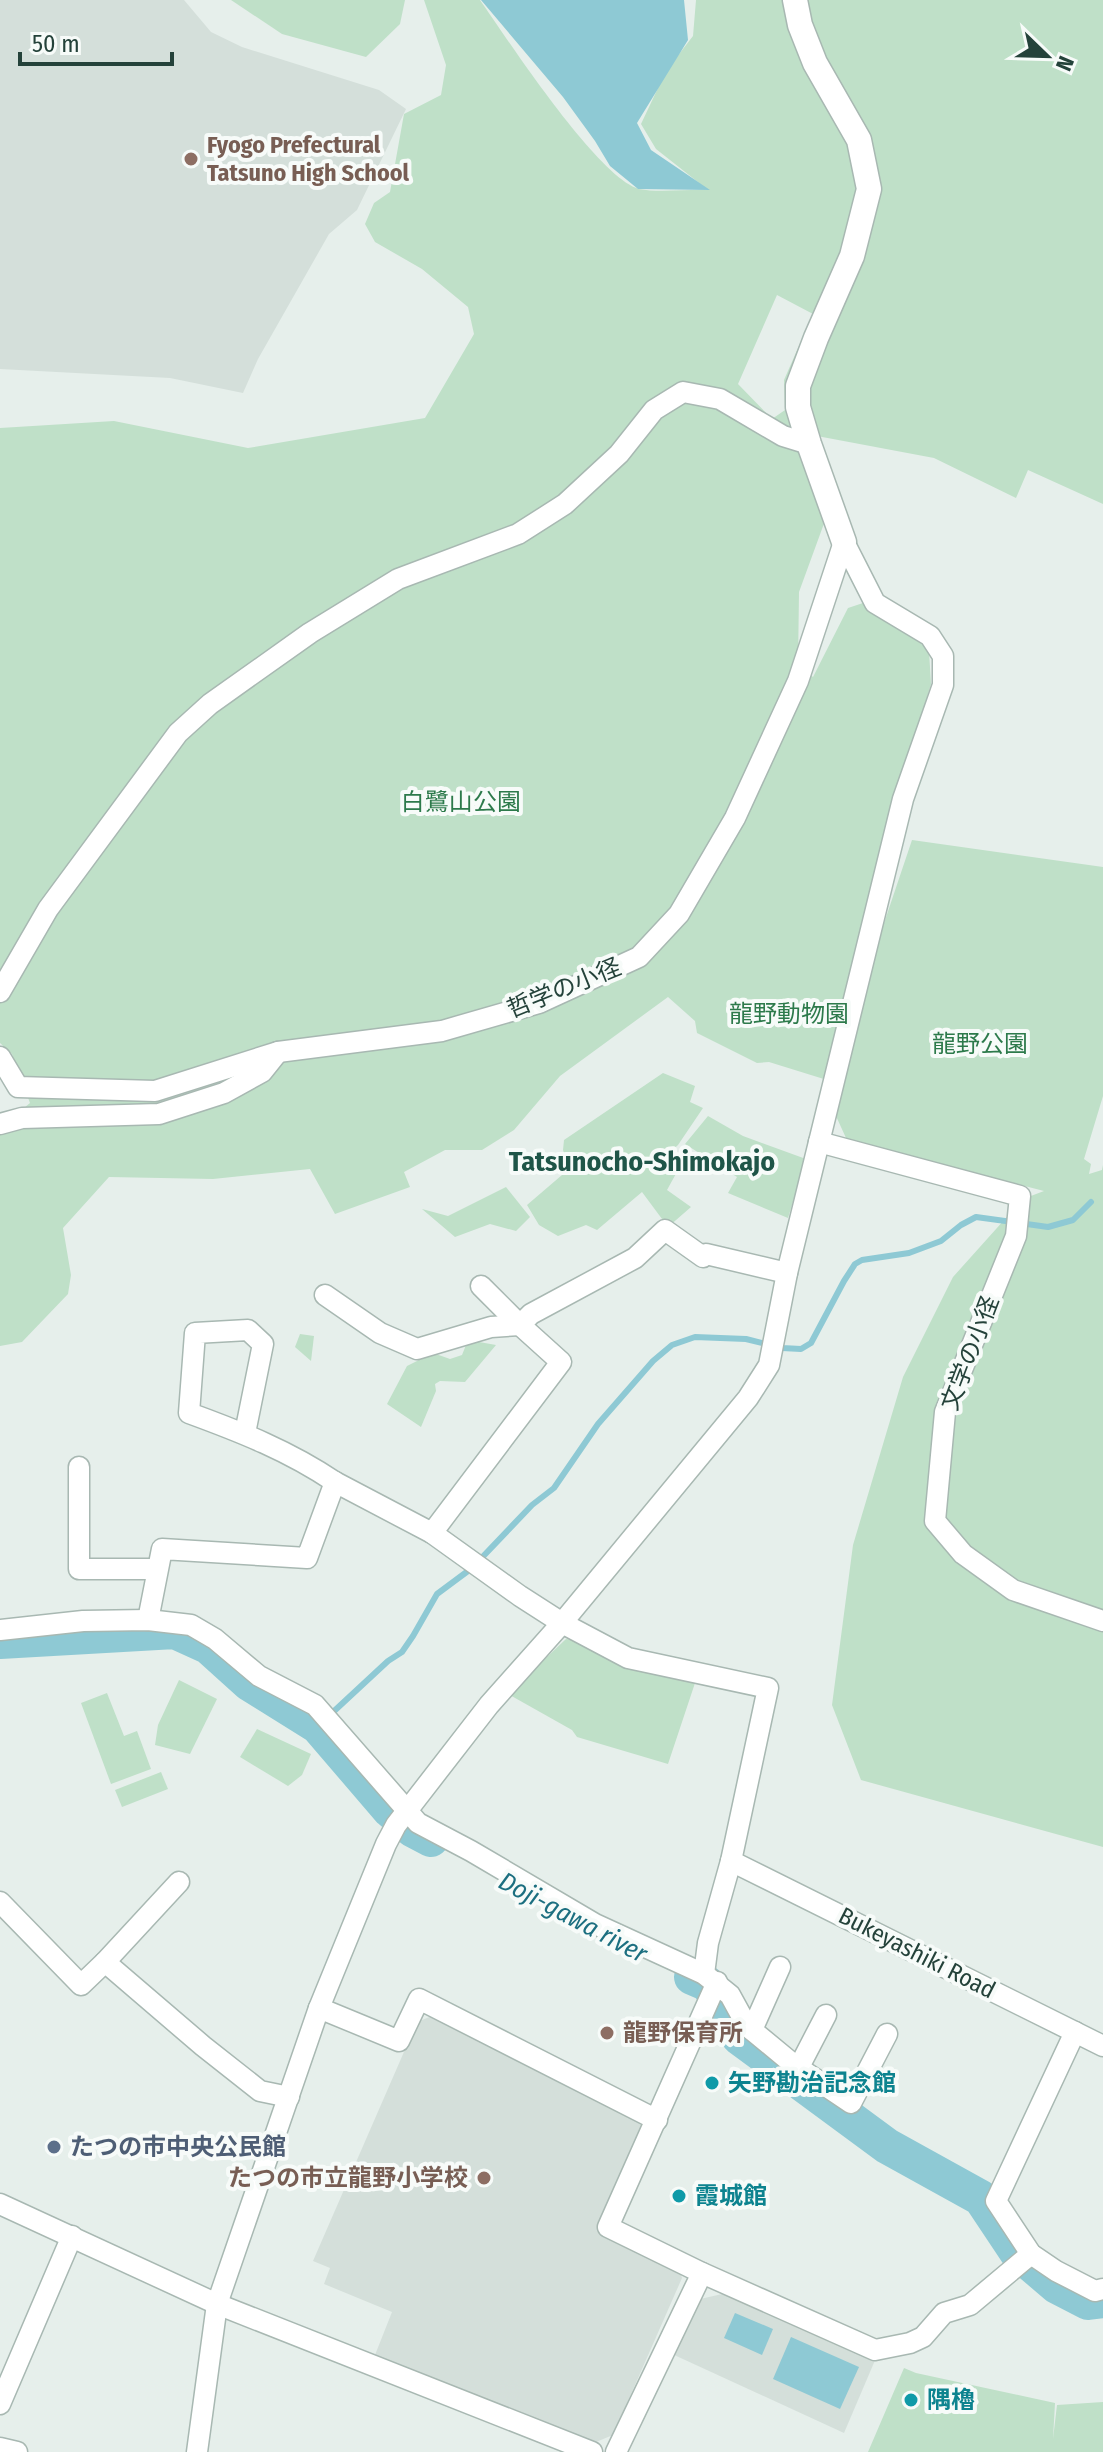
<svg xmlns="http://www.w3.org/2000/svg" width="1103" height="2452" font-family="'Fira Sans Condensed','Noto Sans JP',sans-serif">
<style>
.built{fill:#d4dfda}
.green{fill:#bfe0c8;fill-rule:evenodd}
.water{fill:#8ec9d4}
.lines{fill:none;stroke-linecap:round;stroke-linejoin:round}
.stream{stroke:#8ec9d4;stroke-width:6}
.river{stroke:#8ec9d4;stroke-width:36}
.minor-casing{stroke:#a8b8b2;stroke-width:23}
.tertiary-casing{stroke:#a8b8b2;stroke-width:27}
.minor{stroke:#fff;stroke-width:20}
.tertiary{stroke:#fff;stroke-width:24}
.education-dot{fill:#8d6e63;stroke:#f7fbf9;stroke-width:3}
.culture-dot{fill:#0f9aa8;stroke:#f7fbf9;stroke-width:3}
.service-dot{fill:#5c6f8a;stroke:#f7fbf9;stroke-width:3}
.labels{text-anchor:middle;stroke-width:8;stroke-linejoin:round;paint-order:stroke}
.education-label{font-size:24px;font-weight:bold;fill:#785e54;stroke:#f7fbf9;text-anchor:start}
.park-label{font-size:24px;fill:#2d7a4b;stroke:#f7fbf9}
.street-label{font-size:24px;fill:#24423a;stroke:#f7fbf9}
.culture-label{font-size:24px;font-weight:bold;fill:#0d838f;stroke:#f7fbf9;text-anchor:start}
.service-label{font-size:24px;font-weight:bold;fill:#4e5e75;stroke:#f7fbf9;text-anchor:start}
.water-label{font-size:26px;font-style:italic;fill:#1c6f80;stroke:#f7fbf9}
.quarter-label{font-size:28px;font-weight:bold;fill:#1f5548;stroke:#f7fbf9}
</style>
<rect width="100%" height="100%" fill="#e6efeb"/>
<g class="built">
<path d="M0,0H184L211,32L242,47L379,90L406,109L357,210L329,234L258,359L243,393L170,378L0,369Z"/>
<path d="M437,2014L639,2118L641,2126L597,2229L677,2264L682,2278L613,2435L591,2444L375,2355L392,2312L324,2284L330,2268L313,2261L417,2022Z"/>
<path d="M722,2294L876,2358L844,2433L672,2354L696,2300Z"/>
</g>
<g class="green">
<path d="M231,0H405L400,24L366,57L282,34Z"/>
<path d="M424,0H480C507,39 598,178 639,189C658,193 688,189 708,190L656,149L641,124L666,71L693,36L696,0H1103V504L1028,470L1016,498L934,458L817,436L826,518L799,592L798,665L813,677L848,608L863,603L909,632L929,651L931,684L881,848L827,1080L769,1062L757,1063L697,1033L695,1021L668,997L560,1076L514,1130L482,1150H445L404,1172L410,1187L335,1214L310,1169L213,1179L109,1177L63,1228L71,1275L68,1294L22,1342L0,1346V1128L30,1103L12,1054L0,1043V428L114,421L248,448L425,418L474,334L468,307L422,269L375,242L365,224L374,203L390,192L404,114L441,95L446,65ZM777,295L813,314L784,380L785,410L772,419L738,384Z"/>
<path d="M912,840L1103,867V1096L1084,1159L1091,1164L1089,1174L1102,1170L1103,1165V1847L861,1780L832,1705L853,1545L903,1377L953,1277L1023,1199L1044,1191L861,1144L846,1138L836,1116L879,938Z"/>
<path d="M663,1073L695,1086L690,1102L703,1108L678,1145L663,1159L678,1170L667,1190L691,1207L668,1227L642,1192L597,1230L586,1225L558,1236L539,1225L527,1205L569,1169L563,1150L564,1140Z"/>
<path d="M708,1116L743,1136L806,1159L788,1218L728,1193L737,1177L685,1144Z"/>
<path d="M506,1187L530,1217L516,1231L490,1224L455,1237L422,1209L448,1216Z"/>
<path d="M300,1334L314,1336L311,1361L295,1347Z"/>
<path d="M468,1340L496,1345L465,1382L440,1381L435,1384L436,1391L421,1427L387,1404L407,1366L433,1353L450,1359L462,1355Z"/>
<path d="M566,1639L587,1641L696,1680L668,1764L577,1737L572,1730L508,1694Z"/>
<path d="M179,1680L217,1699L190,1754L155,1745L158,1725Z"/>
<path d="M107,1693L124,1736L137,1731L151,1769L111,1784L81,1703Z"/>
<path d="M257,1729L311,1754L302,1775L288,1786L240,1757Z"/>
<path d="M161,1772L168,1789L122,1807L115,1790Z"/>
<path d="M904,2368L916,2373L1055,2403L1053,2439L1057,2405L1103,2402V2452H868Z"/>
</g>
<g class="water">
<path d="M481,0H684L688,40L637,123L651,150L710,190L638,189L610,166L595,141L563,97Z"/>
<path d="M735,2313L773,2329L762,2355L724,2338Z"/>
<path d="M791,2337L859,2367L840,2409L773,2379Z"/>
</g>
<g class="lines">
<path class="stream" d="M318,1726L388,1661L402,1652L413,1636L437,1594L472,1568L532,1505L554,1488L598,1424L653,1361L672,1345L695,1337L746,1339L782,1348L801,1349L811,1343L844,1281L855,1264L862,1260L909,1253L941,1241L961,1225L976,1217L1048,1227L1073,1220L1091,1202"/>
<g class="river">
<path d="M0,1641L175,1631L208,1646L249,1683L318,1726L390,1810L412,1829L431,1839"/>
<path d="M692,1977L706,1983L721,1998L739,2037L887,2146L981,2198L1017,2252L1057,2286L1088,2302L1103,2300"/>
</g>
<g class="minor-casing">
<g id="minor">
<path d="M0,992L48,909L178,733L210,704L310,633L398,579L518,534L565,504L619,454L654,410L683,392L720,399L783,436L809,444"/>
<path d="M0,1057L18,1087L155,1091L278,1052L442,1031L539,1003L639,957L679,914L735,818L798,681L844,542"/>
<path d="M0,1124L22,1118L159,1114L224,1093L262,1072L278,1052"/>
<path d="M819,1142L1020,1196L1016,1236L945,1412L935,1521L963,1554L1013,1590L1103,1621"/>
<path d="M481,1286L520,1325"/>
<path d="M325,1295L380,1333L417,1349L491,1327L520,1325"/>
<path d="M245,1433L263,1344L248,1330L195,1333L189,1413C241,1432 289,1451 335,1482"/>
<path d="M79,1467V1569H157"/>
<path d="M432,1533L561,1362L520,1325L531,1314L635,1258L665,1230L703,1257L706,1254L787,1273"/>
<path d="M148,1620L162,1549L307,1558L335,1482L432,1533L520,1596L562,1623L628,1658L768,1688L731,1861L708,1943L704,1974"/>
<path d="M0,1630L83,1621L148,1620L191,1625L215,1639L259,1676L315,1705L418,1823L471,1851L595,1924L704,1974L730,1995L747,2026L793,2064L851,2103L887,2034"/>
<path d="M731,1861L1103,2046"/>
<path d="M0,1902L81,1985L105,1962L203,2046L260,2091L289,2097"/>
<path d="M105,1962L179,1882"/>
<path d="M717,1982L608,2227L702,2273L875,2350L910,2343L923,2337L944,2313L970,2305L1031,2254"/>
<path d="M319,2008L399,2041L419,1999L657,2120"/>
<path d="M752,2030L780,1967"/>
<path d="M1075,2032L996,2201L1031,2254L1056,2271L1095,2291L1103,2289"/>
<path d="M799,2067L826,2015"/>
<path d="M0,2204L217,2304L592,2452"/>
<path d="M0,2404L72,2236"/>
<path d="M0,2448L17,2452"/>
<path d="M197,2452L217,2304L319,2008L386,1844L396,1825L489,1705L562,1623L748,1398L769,1365L787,1273L903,799L943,685V656L930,636L875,603L844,542"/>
<path d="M616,2452L702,2273"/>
</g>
</g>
<g class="tertiary-casing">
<path id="tertiary" d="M795,0L800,25L815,63L859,140L869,189L852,256L816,338L798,386V407L809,444L844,542"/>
</g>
<use href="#minor" class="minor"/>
<use href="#tertiary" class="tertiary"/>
</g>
<g class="education-dot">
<circle cx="191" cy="159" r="8"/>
<circle cx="607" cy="2033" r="8"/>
<circle cx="484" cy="2178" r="8"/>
</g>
<g class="culture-dot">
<circle cx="712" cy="2083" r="8"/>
<circle cx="679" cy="2196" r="8"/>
<circle cx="911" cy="2400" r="8"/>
</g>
<circle class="service-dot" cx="54" cy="2147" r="8"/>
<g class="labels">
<g class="education-label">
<text x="207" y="153">Fyogo Prefectural<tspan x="207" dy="28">Tatsuno High School</tspan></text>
<text x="623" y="2041">龍野保育所</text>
<text x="468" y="2186" text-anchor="end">たつの市立龍野小学校</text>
</g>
<g class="park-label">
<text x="461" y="810">白鷺山公園</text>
<text x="789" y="1022">龍野動物園</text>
<text x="980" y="1052">龍野公園</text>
</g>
<g class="street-label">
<text transform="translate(564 988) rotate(-22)" y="8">哲学の小径</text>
<text transform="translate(970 1353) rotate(-69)" y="8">文学の小径</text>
<text transform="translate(917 1953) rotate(27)" y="8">Bukeyashiki Road</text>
</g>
<g class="culture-label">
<text x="728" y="2091">矢野勘治記念館</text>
<text x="695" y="2204">霞城館</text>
<text x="927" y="2408">隅櫓</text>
</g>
<g class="service-label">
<text x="70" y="2155">たつの市中央公民館</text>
</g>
<g class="water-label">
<text transform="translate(573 1917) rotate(28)" y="9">Doji-gawa river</text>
</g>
<g class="quarter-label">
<text x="642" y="1171">Tatsunocho-Shimokajo</text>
</g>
</g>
<g transform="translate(1047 56) rotate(113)" stroke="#f7fbf9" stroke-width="6" paint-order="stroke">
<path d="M0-6L14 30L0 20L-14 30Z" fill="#24423a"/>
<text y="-12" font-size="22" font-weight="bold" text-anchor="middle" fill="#24423a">N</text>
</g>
<path d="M20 52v12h152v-12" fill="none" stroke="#24423a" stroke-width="4"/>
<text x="32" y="52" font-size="24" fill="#24423a" stroke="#f7fbf9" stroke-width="6" paint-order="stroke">50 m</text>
</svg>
